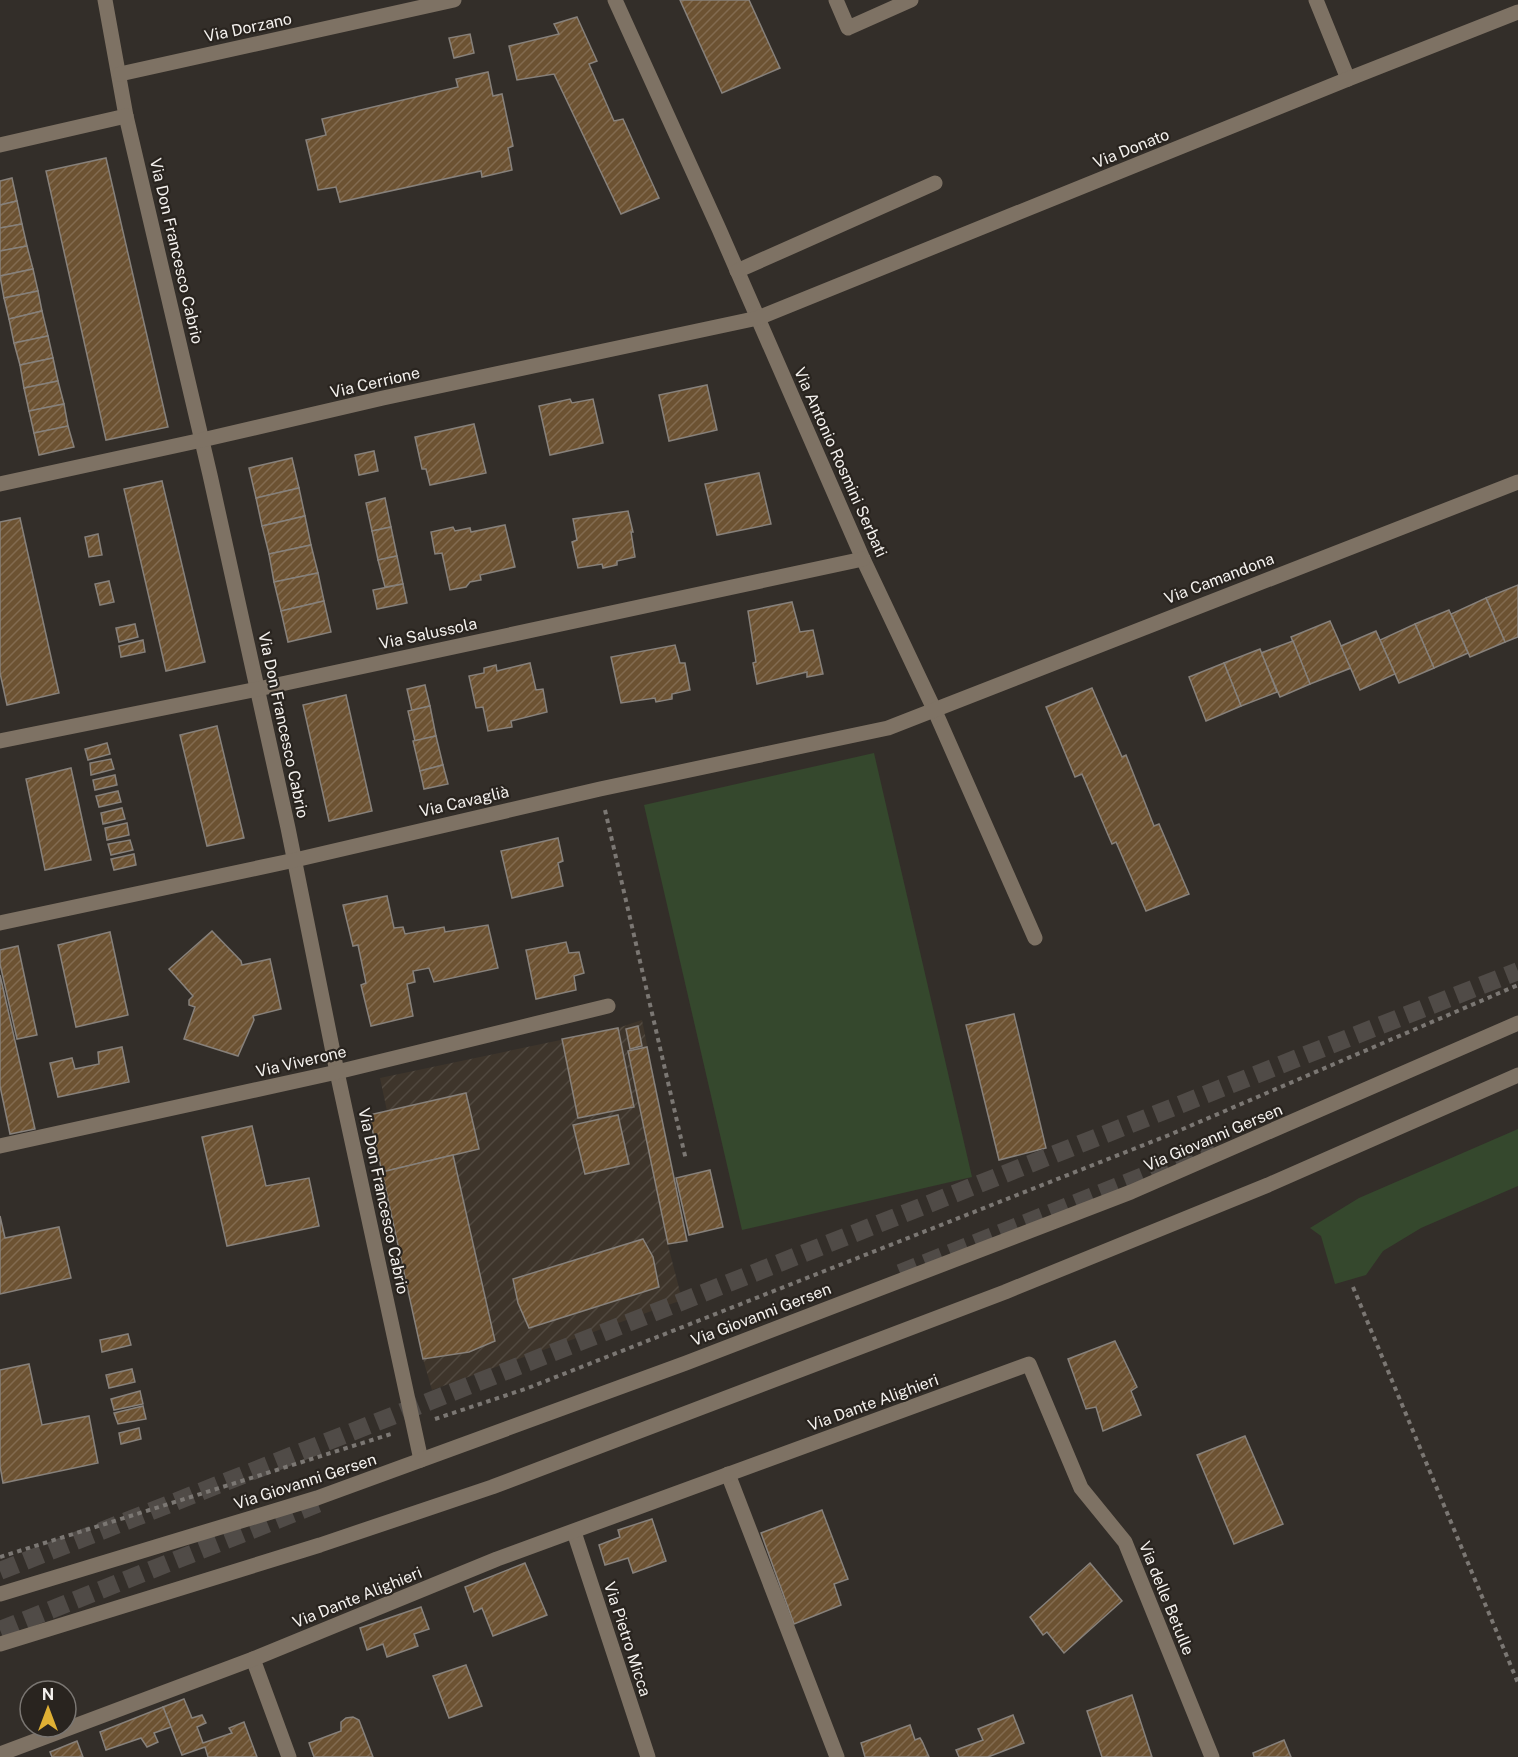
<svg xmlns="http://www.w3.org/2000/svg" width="1518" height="1757" font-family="'Public Sans',sans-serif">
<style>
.industrial{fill:url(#industrial-furrows)}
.grass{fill:#35482d}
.building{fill:url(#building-hatch);stroke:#87817b;stroke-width:1.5}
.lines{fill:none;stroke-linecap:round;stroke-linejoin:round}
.highway-tunnel{stroke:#504b47;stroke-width:18;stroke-dasharray:18 9;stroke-linecap:butt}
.path{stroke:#7b7773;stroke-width:4;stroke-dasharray:4.5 4.5;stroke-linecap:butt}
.minor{stroke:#7e7264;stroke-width:15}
.labels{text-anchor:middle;stroke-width:4.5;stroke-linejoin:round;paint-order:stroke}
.street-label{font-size:16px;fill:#f4f1ee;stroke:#29241f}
</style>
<defs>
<pattern id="industrial-furrows" width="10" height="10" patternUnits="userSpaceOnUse" patternTransform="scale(1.5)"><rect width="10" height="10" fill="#3e352b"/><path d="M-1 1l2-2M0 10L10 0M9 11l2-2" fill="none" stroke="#514940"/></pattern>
<pattern id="building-hatch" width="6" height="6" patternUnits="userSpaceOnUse" patternTransform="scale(1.5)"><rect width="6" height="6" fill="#6c5232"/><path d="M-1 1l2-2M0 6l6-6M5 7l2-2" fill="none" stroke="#826b50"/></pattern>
</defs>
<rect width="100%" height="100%" fill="#332e29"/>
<path class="industrial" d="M642,1020L687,1241L668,1245L682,1300L432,1390L423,1359L369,1115L387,1111L380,1078L618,1028Z"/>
<g class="grass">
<path d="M874,753L972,1177L742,1230L644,805Z"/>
<path d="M1518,1129V1186L1421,1228L1383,1251L1366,1275L1335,1284L1321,1236L1310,1228L1359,1198Z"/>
</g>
<g class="building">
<path d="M680,0H749L780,68L722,93Z"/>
<path d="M577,17L597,61L589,64L614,121L623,119L659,198L621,214L554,74L517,80L509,46L559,34L554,24Z"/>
<path d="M470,34L474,53L454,58L449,38Z"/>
<path d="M488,72L493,96L502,94L513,146L508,148L512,170L482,177L481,171L340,202L336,187L318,190L306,140L326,135L322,119L458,87L456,79Z"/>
<path d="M106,158L168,427L106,440L46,171Z"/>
<path d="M12,178L17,201L0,205V181Z"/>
<path d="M17,201L22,224L0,228V205Z"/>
<path d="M22,224L27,246L0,251V228Z"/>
<path d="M27,246L33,269L0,276V251Z"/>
<path d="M33,269L38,291L4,298L0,276Z"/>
<path d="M38,291L42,311L9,319L4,298Z"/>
<path d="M42,311L48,336L14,343L9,319Z"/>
<path d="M48,336L53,358L20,365L14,343Z"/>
<path d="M53,358L58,381L24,388L20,365Z"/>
<path d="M58,381L64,404L29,411L24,388Z"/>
<path d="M707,385L717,430L669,441L659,395Z"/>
<path d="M570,399L572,403L593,399L603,443L550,455L539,406Z"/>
<path d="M64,404L68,426L34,433L29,411Z"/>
<path d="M474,424L486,473L430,485L426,469H422L415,437Z"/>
<path d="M68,426L74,447L39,455L34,433Z"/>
<path d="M374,451L378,471L359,475L355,455Z"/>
<path d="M292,458L299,488L256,498L249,468Z"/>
<path d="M759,473L771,524L717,535L705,484Z"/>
<path d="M162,481L205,662L166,671L124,489Z"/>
<path d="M299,488L305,516L262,526L256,498Z"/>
<path d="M385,498L391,527L372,531L366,503Z"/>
<path d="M628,511L633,532H631L635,557L617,561V565L603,568L602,564L578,568L572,542L577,540L573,519Z"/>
<path d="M305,516L311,545L269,554L262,526Z"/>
<path d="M20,518L59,693L7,705L0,673V522Z"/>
<path d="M505,525L515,567L480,575L481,580L470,582L466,587L450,590L442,553L435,554L431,532L453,527L455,531L470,528L471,532Z"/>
<path d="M391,527L397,556L378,560L372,531Z"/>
<path d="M98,534L102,555L89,557L85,537Z"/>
<path d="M311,545L318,573L274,582L269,554Z"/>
<path d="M397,556L403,584L385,587L378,560Z"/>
<path d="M318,573L324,601L281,611L274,582Z"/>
<path d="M109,581L114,602L100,605L95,584Z"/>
<path d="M403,584L407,603L377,609L373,590Z"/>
<path d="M1518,585V637L1505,642L1486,598Z"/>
<path d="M1486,598L1505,642L1470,657L1451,614Z"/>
<path d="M324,601L331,632L288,642L281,611Z"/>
<path d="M792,602L800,632L813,630L823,674L807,677V672L757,684L753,663L756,662L748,611Z"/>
<path d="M1449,610L1468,653L1434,668L1415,624Z"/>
<path d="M1330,621L1351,668L1310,684L1291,637Z"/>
<path d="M135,624L138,637L119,642L116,628Z"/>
<path d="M1415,624L1434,668L1399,683L1380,640Z"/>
<path d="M1376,631L1395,674L1360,690L1341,646Z"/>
<path d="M143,640L145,652L121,657L119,646Z"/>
<path d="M1293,641L1310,684L1280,697L1261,653Z"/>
<path d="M675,645L680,663H685L690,690L672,694V699L656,702L655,698L621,703L611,657Z"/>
<path d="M1260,649L1277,692L1241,706L1224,663Z"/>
<path d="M530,663L536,690L543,689L547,712L511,721L512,727L488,731L483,707L476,708L469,676L484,673V668L496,665L497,671Z"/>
<path d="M1224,663L1241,706L1206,721L1189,677Z"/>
<path d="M425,685L430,706L412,711L407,689Z"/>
<path d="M1092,688L1122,757L1126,755L1154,826L1159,824L1189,894L1146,911L1116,842L1112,844L1082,774L1075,777L1046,707Z"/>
<path d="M346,695L372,811L329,821L303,705Z"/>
<path d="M430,706L436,736L415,741L408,711Z"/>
<path d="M217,726L244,838L207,846L180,735Z"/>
<path d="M436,736L443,765L420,771L413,741Z"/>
<path d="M107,743L110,754L88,760L85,749Z"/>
<path d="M111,759L114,769L91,775L90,763Z"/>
<path d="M443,765L448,784L424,789L420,771Z"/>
<path d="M71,768L91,860L45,870L26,779Z"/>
<path d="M115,775L117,785L95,790L93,780Z"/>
<path d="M118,791L121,802L99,807L96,796Z"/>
<path d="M122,808L125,819L103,824L101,813Z"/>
<path d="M127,823L129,835L107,840L105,828Z"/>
<path d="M558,838L563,861L558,863L563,886L512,898L501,851Z"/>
<path d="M130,840L133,850L111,855L108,844Z"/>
<path d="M134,854L136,865L114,870L111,859Z"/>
<path d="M387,896L394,928L403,927L405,934L444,927L445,932L488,925L498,968L434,982L429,968L413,971L415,982L407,984L413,1016L371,1026L361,985L366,983L358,945L353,946L343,905Z"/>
<path d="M212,931L241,961L242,965L270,959L281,1009L253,1016L254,1020L238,1056L184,1039L195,1007L189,1005V1000L193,996L169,969Z"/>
<path d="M110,932L128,1015L76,1027L58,945Z"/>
<path d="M566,942L569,953L579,952L584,973L574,976L576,990L536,999L526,950Z"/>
<path d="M18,946L37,1035L17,1039L0,964V950Z"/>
<path d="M0,975L35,1129L10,1134L0,1086Z"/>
<path d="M1014,1014L1046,1148L999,1160L966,1025Z"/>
<path d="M638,1026L642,1046L630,1049L626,1029Z"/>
<path d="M618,1028L634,1107L578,1118L562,1039Z"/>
<path d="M122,1047L129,1082L58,1097L50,1063L72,1058L75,1069L99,1064L98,1052Z"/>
<path d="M647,1047L687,1241L668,1244L628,1051Z"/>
<path d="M466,1093L479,1149L382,1172L369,1115Z"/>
<path d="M618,1115L629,1164L585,1174L573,1125Z"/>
<path d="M252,1126L266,1186L309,1178L319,1226L227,1246L202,1137Z"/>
<path d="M453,1155L495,1341L469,1352L423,1359L382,1172Z"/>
<path d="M710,1170L723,1227L689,1235L676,1178Z"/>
<path d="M0,1216L5,1238L59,1227L71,1278L0,1294Z"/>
<path d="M643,1239L653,1257L659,1287L529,1328L518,1303L513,1279Z"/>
<path d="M128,1334L131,1345L102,1352L100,1340Z"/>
<path d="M1115,1341L1137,1387L1131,1391L1141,1415L1103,1431L1096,1407L1086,1409L1068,1359Z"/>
<path d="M29,1364L42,1425L89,1416L98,1463L3,1483L0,1466V1370Z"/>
<path d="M132,1369L135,1382L109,1388L106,1375Z"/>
<path d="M140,1391L143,1404L114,1410L111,1399Z"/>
<path d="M143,1406L146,1419L118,1424L114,1413Z"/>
<path d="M139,1428L141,1439L121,1444L119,1433Z"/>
<path d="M1245,1436L1283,1524L1234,1544L1197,1455Z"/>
<path d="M822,1510L848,1579L834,1584L841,1605L794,1624L761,1533Z"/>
<path d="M652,1519L666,1561L633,1573L628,1558L605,1565L599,1545L620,1537L618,1530Z"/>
<path d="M525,1563L547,1615L493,1636L482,1608L474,1612L465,1587Z"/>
<path d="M1090,1563L1122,1601L1064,1653L1047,1632L1043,1635L1030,1617Z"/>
<path d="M421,1607L429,1629L414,1634L418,1646L387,1657L383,1644L367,1650L360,1628Z"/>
<path d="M466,1665L482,1706L449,1718L433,1676Z"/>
<path d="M1132,1695L1152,1757H1102L1087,1711Z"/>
<path d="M184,1699L192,1718L202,1715L206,1723L197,1727L203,1743L232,1733L229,1728L244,1722L257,1757H208L205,1747L182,1755L163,1707Z"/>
<path d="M163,1707L171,1727L154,1733L158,1742L147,1747L141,1738L106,1750L100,1732Z"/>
<path d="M1013,1715L1024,1743L988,1757H959L956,1750L983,1740L978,1729Z"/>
<path d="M346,1718L353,1717L359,1720L373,1757H314L309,1743L341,1731V1722Z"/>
<path d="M910,1725L915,1740L920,1738L922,1741L929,1757H865L861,1743Z"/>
<path d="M1284,1740L1291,1757H1254L1253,1753Z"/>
<path d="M77,1741L83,1757H52L50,1752Z"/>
</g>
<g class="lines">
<g class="highway-tunnel">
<path d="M900,1273L1214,1148"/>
<path d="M0,1571L1518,971"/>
<path d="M0,1630L322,1502"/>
</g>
<g class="path">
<path d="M605,810L686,1160"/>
<path d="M1353,1287L1518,1683"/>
<path d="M435,1419L528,1388L1169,1135L1518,985"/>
<path d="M0,1557L391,1434"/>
</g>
<g class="minor">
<path d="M105,0L126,116L210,475L288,828L337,1072L421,1460"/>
<path d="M615,0L719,229L863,559L934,709L1035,938"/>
<path d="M836,0L848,28L911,0"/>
<path d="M1316,0L1348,79"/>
<path d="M120,74L454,0"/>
<path d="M0,145L126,116"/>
<path d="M737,271L935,183"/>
<path d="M0,484L202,440L383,398L758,318L1348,79L1518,12"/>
<path d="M0,741L258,689L863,559"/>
<path d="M0,923L295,860L600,789L888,728L1518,482"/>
<path d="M0,1146L337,1072L608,1006"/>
<path d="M728,1474L837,1757"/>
<path d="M574,1532L648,1757"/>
<path d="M0,1594L317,1498L686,1363L1131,1192L1518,1023"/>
<path d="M0,1644L320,1545L492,1487L1005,1292L1268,1185L1518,1075"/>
<path d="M253,1659L289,1757"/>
<path d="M0,1754L253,1659L497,1559L1029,1364L1081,1488L1125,1542L1212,1757"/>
</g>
</g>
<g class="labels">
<g class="street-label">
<text transform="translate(248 27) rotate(-12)" y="6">Via Dorzano</text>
<text transform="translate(1131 148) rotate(-22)" y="6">Via Donato</text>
<text transform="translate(177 251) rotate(77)" y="6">Via Don Francesco Cabrio</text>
<text transform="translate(375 382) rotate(-13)" y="6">Via Cerrione</text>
<text transform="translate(841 462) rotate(66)" y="6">Via Antonio Rosmini Serbati</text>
<text transform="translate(1219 578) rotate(-21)" y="6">Via Camandona</text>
<text transform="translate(428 633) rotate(-12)" y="6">Via Salussola</text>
<text transform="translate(284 725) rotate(78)" y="6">Via Don Francesco Cabrio</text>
<text transform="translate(464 801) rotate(-13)" y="6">Via Cavaglià</text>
<text transform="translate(301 1061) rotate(-13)" y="6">Via Viverone</text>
<text transform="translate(1213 1137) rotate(-23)" y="6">Via Giovanni Gersen</text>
<text transform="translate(384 1201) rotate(78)" y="6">Via Don Francesco Cabrio</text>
<text transform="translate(761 1314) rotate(-21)" y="6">Via Giovanni Gersen</text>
<text transform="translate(873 1402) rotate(-20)" y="6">Via Dante Alighieri</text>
<text transform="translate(305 1481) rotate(-18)" y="6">Via Giovanni Gersen</text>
<text transform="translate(357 1597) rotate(-22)" y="6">Via Dante Alighieri</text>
<text transform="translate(1167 1598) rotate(68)" y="6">Via delle Betulle</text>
<text transform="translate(628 1639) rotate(72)" y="6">Via Pietro Micca</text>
</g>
</g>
<g transform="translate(48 1709)"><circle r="28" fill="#29241f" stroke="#7a7672" stroke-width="1.5"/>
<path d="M0-4.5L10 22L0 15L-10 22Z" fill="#dfb034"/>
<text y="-9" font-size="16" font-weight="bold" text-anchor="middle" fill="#f4f1ee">N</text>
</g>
</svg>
